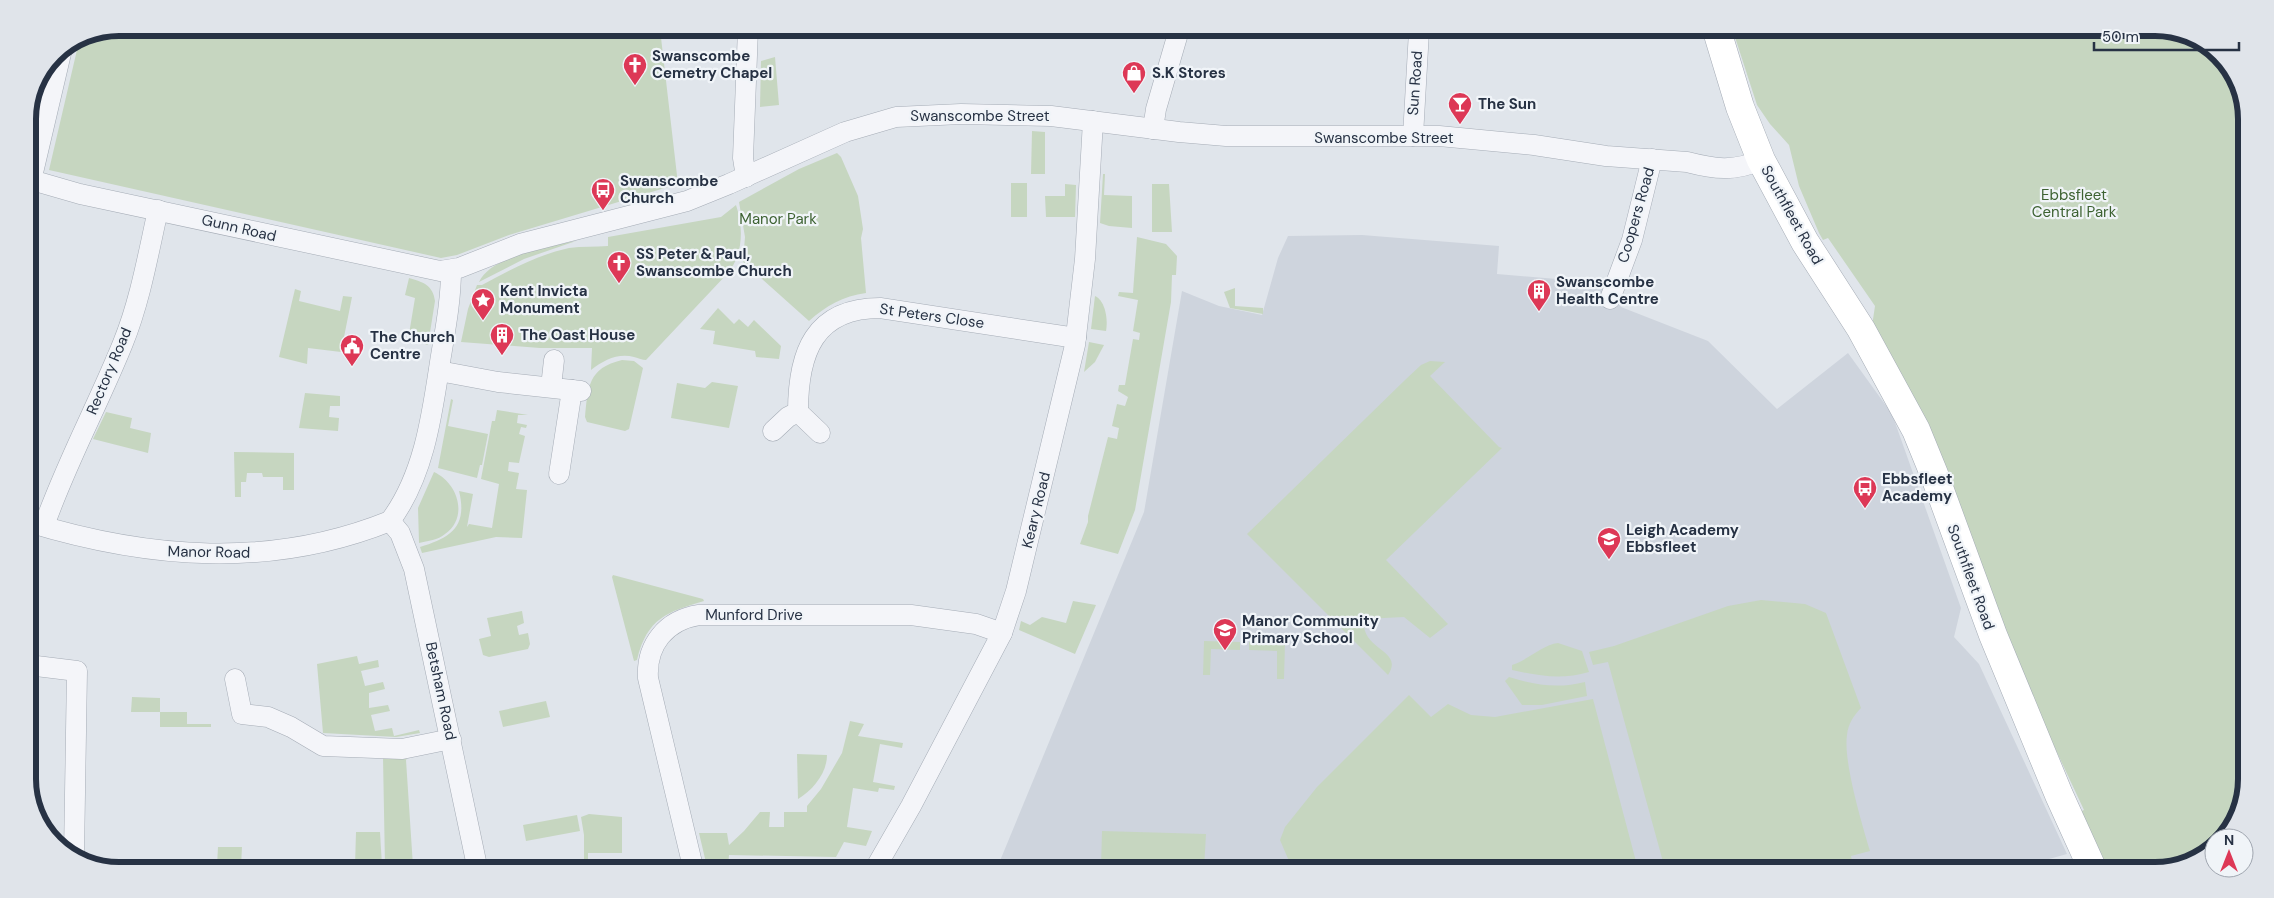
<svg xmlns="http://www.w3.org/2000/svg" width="2274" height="898" font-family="'DM Sans',sans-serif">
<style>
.built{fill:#ced4dd}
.green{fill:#c6d6c0}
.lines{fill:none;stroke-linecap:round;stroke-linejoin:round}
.street-casing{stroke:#a5acb6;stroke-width:21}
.secondary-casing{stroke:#a5acb6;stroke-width:29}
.street{stroke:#f4f5f9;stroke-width:20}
.secondary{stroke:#fff;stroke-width:28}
.labels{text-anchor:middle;stroke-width:4.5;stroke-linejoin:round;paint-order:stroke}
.poi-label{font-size:15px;font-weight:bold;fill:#273244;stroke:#f0f4f8;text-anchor:start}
.street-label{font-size:15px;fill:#273244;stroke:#f0f4f8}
.park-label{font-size:15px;fill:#3d6232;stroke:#f0f4f8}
.rim{fill:none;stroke:#273244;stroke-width:6}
</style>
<rect width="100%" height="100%" fill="#e0e5eb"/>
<path class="built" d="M1362,235L1499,246L1497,274L1605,283L1621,307L1708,341L1777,409L1848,353L1892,414L1961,608L1954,637L1979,664L2067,854L2010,870L997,868L1144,512L1182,291L1219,306L1262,315L1278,258L1288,236Z"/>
<g class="green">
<path d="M119,28L660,29L678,184L509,235L457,255L441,258L49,170L80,37Z"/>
<path d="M1733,31L2185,32L2228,63L2246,113L2242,809L2219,838H2214V845L2206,855L2155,870H2102L2077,813L2084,810L2031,697L1872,326L1875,306L1828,238L1823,240L1819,233L1799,186L1789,145L1770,124L1757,105Z"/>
<path d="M775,57L779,105L760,107L761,61Z"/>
<path d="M1032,131L1045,132V174H1031Z"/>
<path d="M837,153L841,157L858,196L863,229L861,238L866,293C843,296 826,306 809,321L743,262L745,237L739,202L799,169Z"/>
<path d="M1103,174H1105L1104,195L1132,196V228L1109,226L1100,223Z"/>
<rect x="1011" y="183" width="16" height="34"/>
<path d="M1065,184L1076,185L1075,217H1046L1045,196H1065Z"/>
<path d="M1152,184H1169L1172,232H1152Z"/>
<path d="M736,205C744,228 743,256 727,274L646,360C642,360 639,358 634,357C618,353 604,360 591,370L592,348H540L461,342L468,309L477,285H482C510,270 537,255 569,248C582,246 595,247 608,246V237L721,217Z"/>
<path d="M1137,237L1166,244L1177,256L1176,275H1172L1171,302L1135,510L1118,554L1080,544L1088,522V516L1108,437L1117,439L1119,428L1112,426L1117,404L1125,406L1128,397L1118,391L1119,385H1125L1133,339L1139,340L1140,333L1133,331L1138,300L1118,296L1119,292L1133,293Z"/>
<path d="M576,241L524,259L479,282C491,256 550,246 576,241Z"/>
<path d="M409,278C423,282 433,285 435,301L428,345L414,341L409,334L415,298L405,295Z"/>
<path d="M1235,288V306L1263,308V314L1230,308L1224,292Z"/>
<path d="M295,289L301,291L299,301L340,311L343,296L352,297L341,352L308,348L307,364L279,357Z"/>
<path d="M1095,296C1106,301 1108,321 1106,331L1091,329Z"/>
<path d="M718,308L734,324L739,319L748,327L754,320L781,346L779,359L756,357L755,351L713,344L715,331L700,329Z"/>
<path d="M1089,342L1104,345L1095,362L1084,372Z"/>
<path d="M622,360L634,361L643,368L629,429L625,431L587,422L585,417C588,387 588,368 622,360Z"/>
<path d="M1430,361L1445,362L1430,376L1499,447L1502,448L1386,560L1448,624L1430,638L1404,617L1364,619C1360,651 1405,649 1388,675L1247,534L1405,380L1421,365Z"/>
<path d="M712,382L738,386L729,428L671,418L677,383L705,388Z"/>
<path d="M305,393L340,396V406H330L329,417L339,418L338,431L299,428Z"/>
<path d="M451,399L453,400L448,426L488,434L482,465H480L477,478L438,468Z"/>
<path d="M497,410L528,415H518L517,423L527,425L526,428L521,427L519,434L525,436L519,463L509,462L508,471L519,473L516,489L527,490L522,538L496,537L422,553L420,547C450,538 468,527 459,491L473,494L467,527L469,524L492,528L499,484L481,479L492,421H495Z"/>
<path d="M106,412L132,418L130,428L151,433L148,453L93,439Z"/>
<path d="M234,452L294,453V490H283V477H263L262,473H247L246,482H241V497H235Z"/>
<path d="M434,472C458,483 469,517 445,534C438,540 428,541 419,543L418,508Z"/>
<path d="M613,575L703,599L704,601C667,612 647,618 637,660L634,661L612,577Z"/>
<path d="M1761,600L1805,604L1826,613L1861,708C1854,715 1848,724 1847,735C1843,761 1862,824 1870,851L1851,856L1854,870L1665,869L1608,662L1593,665L1589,652L1614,646L1728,606Z"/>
<path d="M1073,601L1096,605L1075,654L1019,630L1021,621L1030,625L1042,617L1066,623Z"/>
<path d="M522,611L524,623L517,626L519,635L528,633L530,644L528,649L489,657L483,655L479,639L491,636L487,618Z"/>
<path d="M1204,641L1240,642V650L1211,649L1210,675H1203Z"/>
<path d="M1249,642L1285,643L1284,679H1277V651L1249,650Z"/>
<path d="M1558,643L1582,651L1589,672C1562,680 1539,676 1512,670V665C1528,660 1542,645 1558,643Z"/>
<path d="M357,656L359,664L378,660L379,667L361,671L365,686L383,682L385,689L369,693V708L388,705L390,711L371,715L375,731L392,728L394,736L419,730L420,733L396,737L323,733L317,664Z"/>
<path d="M1509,677C1535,685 1558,689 1585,682L1587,696L1542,705H1522L1505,681Z"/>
<path d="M1409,695L1431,717L1448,704L1471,715L1495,717L1593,699L1638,869L1292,868L1280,840L1285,827L1317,787Z"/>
<path d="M132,697L160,698V712H187V724H211V727H160V712H131Z"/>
<path d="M546,701L550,717L503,727L499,711Z"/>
<path d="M850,721L864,724L858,736L903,743L902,748L880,744L873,782L895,786L894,790L879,788L878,792L853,788L847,827L872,831L866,846L844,842L836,857L729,855L728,867H707L699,833H727L729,845L744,831L760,812H770L769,827H784V812H807V806L821,789L842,753Z"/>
<path d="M797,754L827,755C827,773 813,790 798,799Z"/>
<path d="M409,756L406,760L413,866H445H385L383,757Z"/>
<path d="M589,814L622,817V853H588V867H584V835L581,817Z"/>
<path d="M577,815L580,831L526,841L523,825Z"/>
<path d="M1102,831L1206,834L1204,868H1101Z"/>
<path d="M356,832H380L382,866H355Z"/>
<path d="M218,847H242L241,866H217Z"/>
</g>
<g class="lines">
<g class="street-casing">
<g id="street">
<path d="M1153,129L1156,109L1179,30"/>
<path d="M1413,136L1419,31"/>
<path d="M746,177L743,158L748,29"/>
<path d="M28,179L80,194L440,271L459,268L520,244L687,201L729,184L845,132L896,117L961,114L1051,116L1179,132L1226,136H1439L1534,145L1606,156L1687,162C1714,169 1734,172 1761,160"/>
<path d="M31,181L62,49"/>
<path d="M1610,299L1632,240L1652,159"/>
<path d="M439,371L498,382L581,391"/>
<path d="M551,387L554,360"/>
<path d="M798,412L820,433"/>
<path d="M773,431L788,417L798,412C798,353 814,308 880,308L1076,338"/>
<path d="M559,474L572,390"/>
<path d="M390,521L400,533L414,569L477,866"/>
<path d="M390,521C424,476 432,415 440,362C445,331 451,301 451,270"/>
<path d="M28,522C149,559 271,569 390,521"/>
<path d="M44,526C66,463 98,405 123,343C140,301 148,255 158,210"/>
<path d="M28,665L77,671L74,855"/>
<path d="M235,679L242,714L268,717L291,727L323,746L402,749L451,739"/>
<path d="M693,867L648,678C646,645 666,620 699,615H911L976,624L1002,633"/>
<path d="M876,867L911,806L1002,633L1016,591L1075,345L1085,259L1093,121"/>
</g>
</g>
<g class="secondary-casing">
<path id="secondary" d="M1717,31L1740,107L1761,160L1805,242L1861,329L1916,430L1934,474L1993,635L2059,795L2093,870"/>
</g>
<use href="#street" class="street"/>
<use href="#secondary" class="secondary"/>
</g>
<defs>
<g id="church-pin" transform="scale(1.25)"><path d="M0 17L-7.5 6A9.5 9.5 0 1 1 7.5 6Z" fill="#dd3856" stroke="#f0f4f8"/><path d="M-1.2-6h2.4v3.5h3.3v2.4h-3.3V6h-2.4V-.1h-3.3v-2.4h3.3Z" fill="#fff"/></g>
<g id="shop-pin" transform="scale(1.25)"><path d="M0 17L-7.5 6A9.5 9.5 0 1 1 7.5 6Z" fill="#dd3856" stroke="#f0f4f8"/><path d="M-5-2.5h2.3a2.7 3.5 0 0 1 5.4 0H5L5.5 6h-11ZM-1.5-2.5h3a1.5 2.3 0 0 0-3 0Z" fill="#fff"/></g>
<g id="bar-pin" transform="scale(1.25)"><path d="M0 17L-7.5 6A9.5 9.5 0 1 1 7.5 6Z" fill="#dd3856" stroke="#f0f4f8"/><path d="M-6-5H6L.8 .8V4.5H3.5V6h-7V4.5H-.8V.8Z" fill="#fff"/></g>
<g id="bus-pin" transform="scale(1.25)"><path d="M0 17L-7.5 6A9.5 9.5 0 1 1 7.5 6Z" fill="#dd3856" stroke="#f0f4f8"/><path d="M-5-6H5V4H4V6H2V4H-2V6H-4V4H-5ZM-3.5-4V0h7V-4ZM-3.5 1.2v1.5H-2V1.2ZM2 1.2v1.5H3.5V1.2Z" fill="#fff"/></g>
<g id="building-pin" transform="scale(1.25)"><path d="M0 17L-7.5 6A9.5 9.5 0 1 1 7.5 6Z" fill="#dd3856" stroke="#f0f4f8"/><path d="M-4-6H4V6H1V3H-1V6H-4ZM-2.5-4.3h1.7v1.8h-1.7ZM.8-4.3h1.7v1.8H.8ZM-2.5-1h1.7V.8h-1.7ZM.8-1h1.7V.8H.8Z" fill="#fff"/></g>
<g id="sight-pin" transform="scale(1.25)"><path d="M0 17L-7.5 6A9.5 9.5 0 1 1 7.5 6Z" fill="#dd3856" stroke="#f0f4f8"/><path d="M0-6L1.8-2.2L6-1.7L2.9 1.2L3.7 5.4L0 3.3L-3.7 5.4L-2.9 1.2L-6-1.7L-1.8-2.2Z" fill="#fff"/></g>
<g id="civic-pin" transform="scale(1.25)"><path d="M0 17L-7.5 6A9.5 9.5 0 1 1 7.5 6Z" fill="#dd3856" stroke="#f0f4f8"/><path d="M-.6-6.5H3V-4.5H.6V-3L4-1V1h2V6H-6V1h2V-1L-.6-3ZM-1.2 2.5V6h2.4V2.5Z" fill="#fff"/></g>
<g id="school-pin" transform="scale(1.25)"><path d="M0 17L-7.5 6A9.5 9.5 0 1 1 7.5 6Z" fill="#dd3856" stroke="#f0f4f8"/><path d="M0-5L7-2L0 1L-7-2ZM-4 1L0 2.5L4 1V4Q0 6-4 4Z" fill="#fff"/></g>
</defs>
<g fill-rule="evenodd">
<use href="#church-pin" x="635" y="65"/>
<use href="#shop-pin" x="1134" y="73"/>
<use href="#bar-pin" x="1460" y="104"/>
<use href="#bus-pin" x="603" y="190"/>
<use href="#church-pin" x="619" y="263"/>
<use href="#building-pin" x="1539" y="291"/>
<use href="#sight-pin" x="483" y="300"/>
<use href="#building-pin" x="502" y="335"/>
<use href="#civic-pin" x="352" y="346"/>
<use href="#bus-pin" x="1865" y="488"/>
<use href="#school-pin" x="1609" y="539"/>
<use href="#school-pin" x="1225" y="630"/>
</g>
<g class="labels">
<g class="poi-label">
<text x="652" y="61">Swanscombe<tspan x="652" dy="17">Cemetry Chapel</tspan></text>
<text x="1152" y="78">S.K Stores</text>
<text x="1478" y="109">The Sun</text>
<text x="620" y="186">Swanscombe<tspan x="620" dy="17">Church</tspan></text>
<text x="636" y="259">SS Peter &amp; Paul,<tspan x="636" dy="17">Swanscombe Church</tspan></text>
<text x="1556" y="287">Swanscombe<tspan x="1556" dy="17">Health Centre</tspan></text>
<text x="500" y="296">Kent Invicta<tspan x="500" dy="17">Monument</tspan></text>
<text x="520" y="340">The Oast House</text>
<text x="370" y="342">The Church<tspan x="370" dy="17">Centre</tspan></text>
<text x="1882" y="484">Ebbsfleet<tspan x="1882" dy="17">Academy</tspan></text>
<text x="1626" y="535">Leigh Academy<tspan x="1626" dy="17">Ebbsfleet</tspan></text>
<text x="1242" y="626">Manor Community<tspan x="1242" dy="17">Primary School</tspan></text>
</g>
<g class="street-label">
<text transform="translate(1415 83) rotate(-86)" y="5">Sun Road</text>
<text x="980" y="121">Swanscombe Street</text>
<text x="1384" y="143">Swanscombe Street</text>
<text transform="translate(1636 215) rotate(-74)" y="5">Coopers Road</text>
<text transform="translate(1792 215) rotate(61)" y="5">Southfleet Road</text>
<text transform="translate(239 228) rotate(13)" y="5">Gunn Road</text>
<text transform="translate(932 316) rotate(8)" y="5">St Peters Close</text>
<text transform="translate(109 371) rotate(-67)" y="5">Rectory Road</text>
<text transform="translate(1036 510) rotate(-76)" y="5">Keary Road</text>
<text transform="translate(209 552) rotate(1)" y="5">Manor Road</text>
<text transform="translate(1971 577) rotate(70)" y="5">Southfleet Road</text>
<text x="754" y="620">Munford Drive</text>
<text transform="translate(441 691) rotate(78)" y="5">Betsham Road</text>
</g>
<g class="park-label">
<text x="2074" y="200">Ebbsfleet<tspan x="2074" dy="17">Central Park</tspan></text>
<text x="778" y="224">Manor Park</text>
</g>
</g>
<path d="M0 0H2274V898H0ZM119 36H2155A83 83 0 0 1 2238 119V779A83 83 0 0 1 2155 862H119A83 83 0 0 1 36 779V119A83 83 0 0 1 119 36Z" fill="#e0e4ea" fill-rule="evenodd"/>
<path class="rim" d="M119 36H2155A83 83 0 0 1 2238 119V779A83 83 0 0 1 2155 862H119A83 83 0 0 1 36 779V119A83 83 0 0 1 119 36Z"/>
<g transform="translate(2229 853)"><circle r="24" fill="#f0f4f8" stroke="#a0a6b0"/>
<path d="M0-4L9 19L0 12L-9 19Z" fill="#dd3856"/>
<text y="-8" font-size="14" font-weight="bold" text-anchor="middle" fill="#273244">N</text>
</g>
<path d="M2094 42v8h145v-8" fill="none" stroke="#273244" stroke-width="2.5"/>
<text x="2102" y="42" font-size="15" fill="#273244" stroke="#f0f4f8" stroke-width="4" paint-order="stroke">50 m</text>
</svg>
